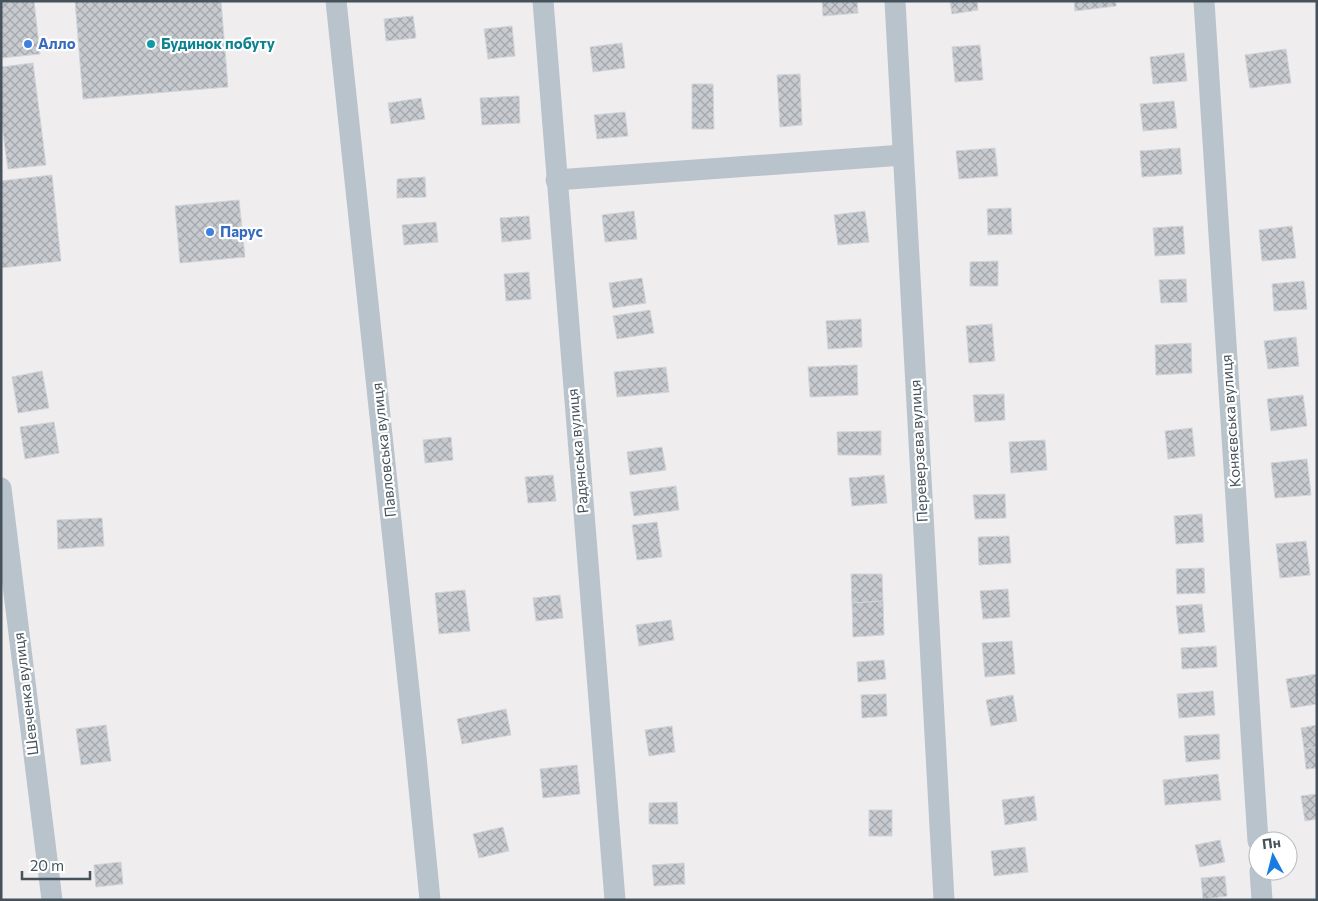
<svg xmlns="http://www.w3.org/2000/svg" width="1318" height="901" font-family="Commissioner,sans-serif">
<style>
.building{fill:url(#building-cross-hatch);stroke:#d1d4d9}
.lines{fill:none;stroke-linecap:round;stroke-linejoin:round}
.street{stroke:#b9c3cb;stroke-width:21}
.shop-dot{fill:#3f7fe0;stroke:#fff;stroke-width:2}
.culture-dot{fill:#0f9aa8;stroke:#fff;stroke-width:2}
.labels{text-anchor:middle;stroke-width:4.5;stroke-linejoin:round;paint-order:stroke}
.shop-label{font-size:15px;font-weight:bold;fill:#366cbe;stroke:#fff;text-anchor:start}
.culture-label{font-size:15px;font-weight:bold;fill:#0d838f;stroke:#fff;text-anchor:start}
.street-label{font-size:15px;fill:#46525b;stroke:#fff}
</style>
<defs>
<pattern id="building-cross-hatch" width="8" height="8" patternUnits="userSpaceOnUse" patternTransform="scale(1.25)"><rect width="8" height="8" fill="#c7cbd0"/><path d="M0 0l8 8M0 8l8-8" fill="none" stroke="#a3a7ac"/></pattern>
</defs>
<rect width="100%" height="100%" fill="#f0edee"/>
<g class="building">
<path d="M14,1H34L40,54L1,58V3Z"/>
<path d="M75,1H221L228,87L83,99Z"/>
<path d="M822,1H857L858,13L823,16Z"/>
<path d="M950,1H977L978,10L952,14Z"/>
<path d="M1074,1H1116V6L1075,11Z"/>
<path d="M413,16L416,38L386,41L384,19Z"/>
<path d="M512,26L515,56L488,59L484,29Z"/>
<path d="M622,43L625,68L593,72L590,47Z"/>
<path d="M980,45L983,80L955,82L952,47Z"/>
<path d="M1286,49L1291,83L1250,88L1245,55Z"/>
<path d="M1184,53L1187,81L1153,84L1150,57Z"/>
<path d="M33,63L46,165L8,169L1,119V67Z"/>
<path d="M800,74L802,125L780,127L777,75Z"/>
<path d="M692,84H713L714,129H692Z"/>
<path d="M519,96L520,123L482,125L480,98Z"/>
<path d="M421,98L425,119L391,124L388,103Z"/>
<path d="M1174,101L1177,128L1143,131L1140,104Z"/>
<path d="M625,112L628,136L597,139L594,115Z"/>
<path d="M995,148L998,176L959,179L956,151Z"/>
<path d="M1180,148L1182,174L1142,177L1140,151Z"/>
<path d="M52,175L61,261L1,268V181Z"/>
<path d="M425,177L426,197L397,198V179Z"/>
<path d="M239,200L245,257L180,263L175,206Z"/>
<path d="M1011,208L1012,234L988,235L987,209Z"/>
<path d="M634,211L637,239L605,242L602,215Z"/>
<path d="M865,211L869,242L838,245L834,215Z"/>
<path d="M529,216L531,239L502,242L500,218Z"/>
<path d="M436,222L438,242L404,245L402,225Z"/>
<path d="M1183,226L1185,254L1155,256L1153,228Z"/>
<path d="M1292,226L1296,258L1262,261L1259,230Z"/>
<path d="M998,261V286H970V262Z"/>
<path d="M529,272L531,299L506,301L504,274Z"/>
<path d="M642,278L646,303L613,308L609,283Z"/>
<path d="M1186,279L1187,302L1161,303L1159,280Z"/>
<path d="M1304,281L1307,309L1274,311L1272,284Z"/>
<path d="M650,310L654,333L617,339L613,316Z"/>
<path d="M861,319L862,347L828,349L826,321Z"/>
<path d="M992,324L995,361L969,363L966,326Z"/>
<path d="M1296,337L1299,366L1268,369L1264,341Z"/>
<path d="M1191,343L1192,373L1156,375L1155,345Z"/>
<path d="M857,365L858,395L810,397L808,367Z"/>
<path d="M666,367L669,392L617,397L614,372Z"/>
<path d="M42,371L49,408L18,413L12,377Z"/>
<path d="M1004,394L1005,420L975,422L973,395Z"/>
<path d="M1303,395L1307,426L1271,431L1267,399Z"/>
<path d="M54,422L59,453L25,459L20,427Z"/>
<path d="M1192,428L1195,456L1168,459L1165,431Z"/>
<path d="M881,431V455H838L837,432Z"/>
<path d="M451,437L453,460L425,463L423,440Z"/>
<path d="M1045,440L1047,470L1011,473L1009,442Z"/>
<path d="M662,447L666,470L630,475L627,452Z"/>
<path d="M1307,459L1311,495L1275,498L1271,463Z"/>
<path d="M553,475L556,501L528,503L525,477Z"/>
<path d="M884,475L887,503L852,506L849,478Z"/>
<path d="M676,486L679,510L634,516L630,492Z"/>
<path d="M1005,494L1006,518L975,519L973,495Z"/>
<path d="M1202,514L1204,542L1176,544L1174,516Z"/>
<path d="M102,518L104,546L58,549L57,520Z"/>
<path d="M657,522L662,557L637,560L632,525Z"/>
<path d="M1009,536L1011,563L979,565L978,537Z"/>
<path d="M1306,541L1310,575L1280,578L1276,544Z"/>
<path d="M1204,568L1205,593L1177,594L1176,569Z"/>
<path d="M851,574H882L883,601L852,603Z"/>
<path d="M1008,589L1010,617L983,619L980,591Z"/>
<path d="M465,590L470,631L439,634L435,593Z"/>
<path d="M560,595L563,618L536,621L533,598Z"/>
<path d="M883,601L884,635L853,637L852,603Z"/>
<path d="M1202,604L1205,632L1179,634L1176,606Z"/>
<path d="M671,620L674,640L639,646L636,625Z"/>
<path d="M1012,641L1015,674L985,677L982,643Z"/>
<path d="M1216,646L1217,667L1182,669L1181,648Z"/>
<path d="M884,660L886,679L858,682L857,662Z"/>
<path d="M1317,674V704L1291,708L1286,679Z"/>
<path d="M1213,691L1215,715L1179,718L1177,694Z"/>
<path d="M886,694L887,716L862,718L861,695Z"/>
<path d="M1013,695L1017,721L991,726L986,700Z"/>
<path d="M506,709L511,735L462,744L457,719Z"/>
<path d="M106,725L111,761L81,765L76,729Z"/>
<path d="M1317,725V747L1304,749L1301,728Z"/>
<path d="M672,726L675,752L649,756L645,730Z"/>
<path d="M1219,734L1220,759L1186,762L1184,736Z"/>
<path d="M1317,747V768L1306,769L1304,749Z"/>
<path d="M577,765L580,794L543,798L540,769Z"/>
<path d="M1218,774L1221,800L1165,805L1163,780Z"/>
<path d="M1317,794V819L1305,821L1301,796Z"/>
<path d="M1034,796L1037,820L1005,825L1002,800Z"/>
<path d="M677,802L678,824H649V803Z"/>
<rect x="869" y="810" width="23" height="26"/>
<path d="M503,827L509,851L479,858L473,834Z"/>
<path d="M1220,840L1225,862L1200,867L1195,845Z"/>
<path d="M1025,847L1028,872L994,876L991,851Z"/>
<path d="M121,862L123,884L96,887L94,865Z"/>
<path d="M684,863L685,884L654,886L652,865Z"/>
<path d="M1225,876L1227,896L1203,899L1201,878Z"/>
</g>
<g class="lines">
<g class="street">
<path d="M336,1L415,747L430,900"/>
<path d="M543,1L615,900"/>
<path d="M895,1L944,900"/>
<path d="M1204,1L1258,841"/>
<path d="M556,180L903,155"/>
<path d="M1,488L52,900"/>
<path d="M1260,871L1262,900"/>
</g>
</g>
<g class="shop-dot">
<circle cx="28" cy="44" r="5"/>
<circle cx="210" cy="232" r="5"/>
</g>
<circle class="culture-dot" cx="151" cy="44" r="5"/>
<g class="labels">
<g class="shop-label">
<text x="38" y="49">Алло</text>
<text x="220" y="237">Парус</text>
</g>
<g class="culture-label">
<text x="161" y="49">Будинок побуту</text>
</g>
<g class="street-label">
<text transform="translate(1231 421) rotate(-94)" y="5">Коняєвська вулиця</text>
<text transform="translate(384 450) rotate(-96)" y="5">Павловська вулиця</text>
<text transform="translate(578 451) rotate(-95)" y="5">Радянська вулиця</text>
<text transform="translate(919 451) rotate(-93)" y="5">Переверзєва вулиця</text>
<text transform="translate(26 694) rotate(-97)" y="5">Шевченка вулиця</text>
</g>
</g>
<rect width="1318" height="901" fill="none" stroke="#46525b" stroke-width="5"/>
<g transform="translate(1273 856) rotate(353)"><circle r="24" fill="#ffffff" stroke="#b5babd"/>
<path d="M0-4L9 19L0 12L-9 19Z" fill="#177de0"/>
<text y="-8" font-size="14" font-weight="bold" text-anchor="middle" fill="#46525b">Пн</text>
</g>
<path d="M22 871v8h68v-8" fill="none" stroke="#46525b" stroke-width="2.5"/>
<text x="30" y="871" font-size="15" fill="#46525b" stroke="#ffffff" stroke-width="4" paint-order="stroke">20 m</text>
</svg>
